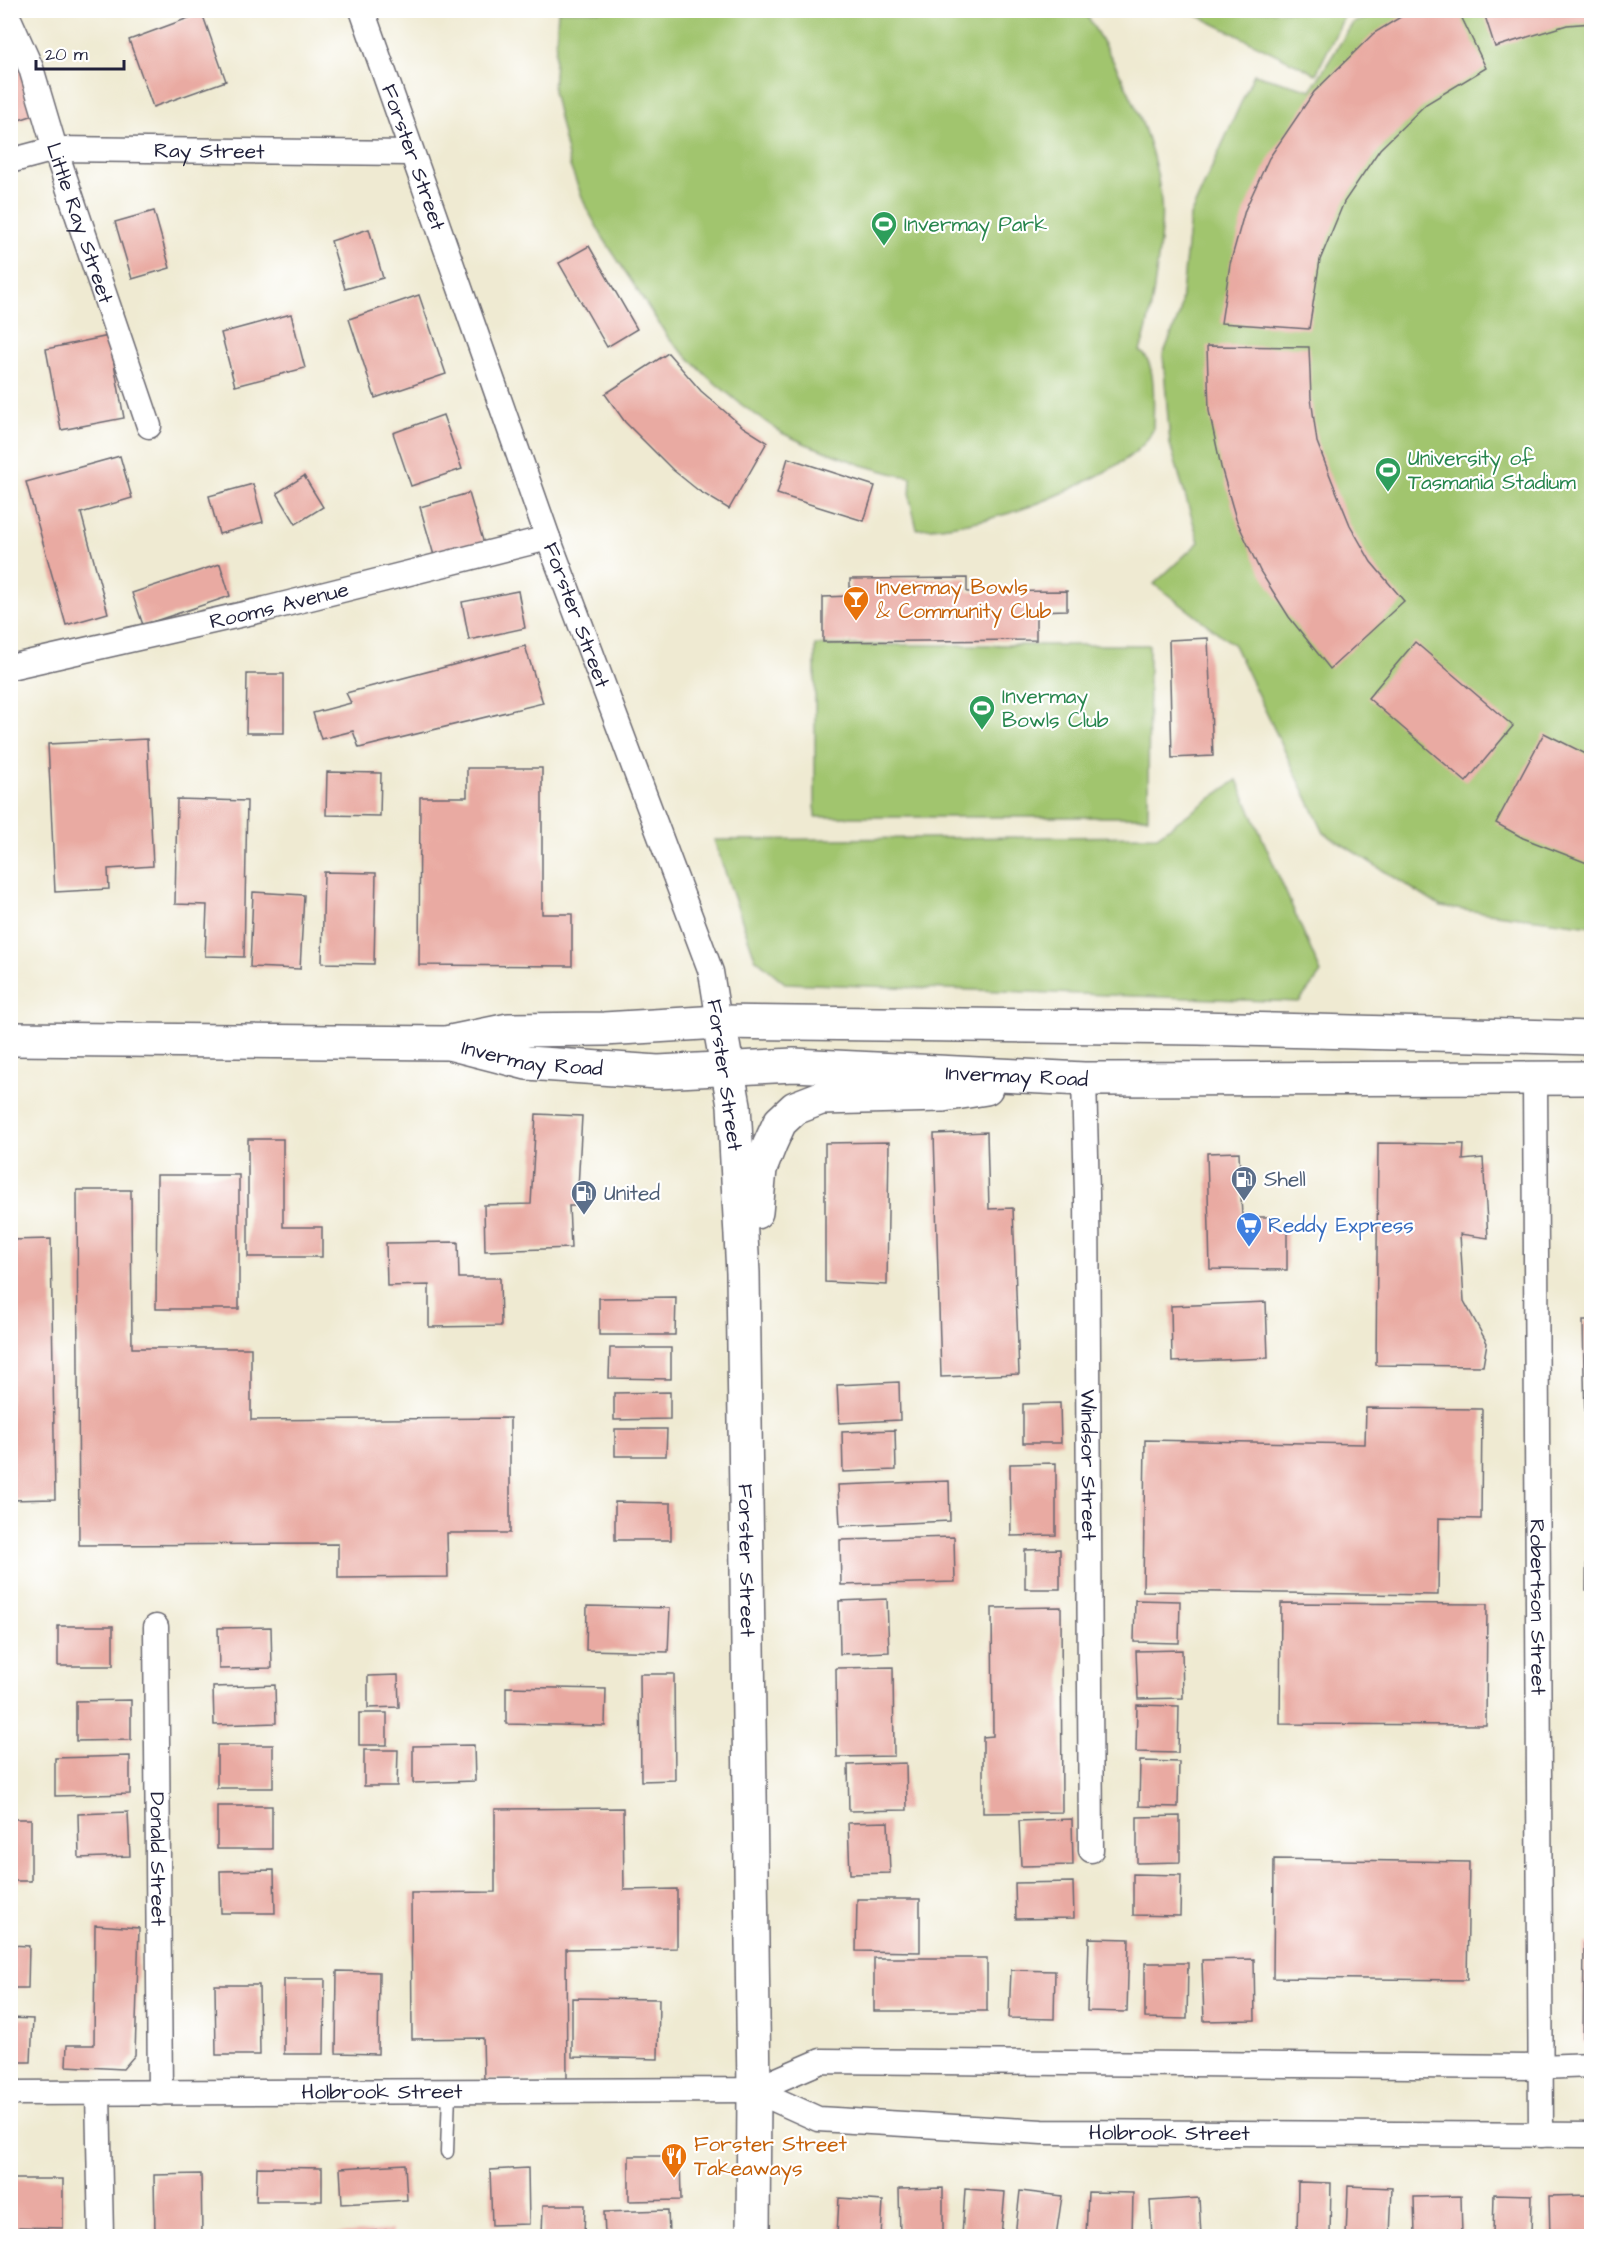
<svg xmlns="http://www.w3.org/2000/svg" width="1602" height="2247" font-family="'Architects Daughter',sans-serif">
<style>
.green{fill:#a1c56e;stroke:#627454;stroke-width:1.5}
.building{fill:#e9aaa2}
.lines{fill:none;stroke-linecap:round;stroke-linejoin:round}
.lane-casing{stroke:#6a6870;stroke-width:15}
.street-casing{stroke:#6a6870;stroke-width:27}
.secondary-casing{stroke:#6a6870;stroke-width:36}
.lane{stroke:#fff;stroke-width:12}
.street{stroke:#fff;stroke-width:24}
.secondary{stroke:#fff;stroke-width:33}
.labels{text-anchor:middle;stroke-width:4.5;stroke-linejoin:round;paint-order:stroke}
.street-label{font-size:21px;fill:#22223b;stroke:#fff}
.leisure-label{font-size:21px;fill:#27864d;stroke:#fff;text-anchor:start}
.food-label{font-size:21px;fill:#c56008;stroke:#fff;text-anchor:start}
.service-label{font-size:21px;fill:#4e5e75;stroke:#fff;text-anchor:start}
.shop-label{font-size:21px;fill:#366cbe;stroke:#fff;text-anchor:start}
</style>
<rect width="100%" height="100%" fill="#fff"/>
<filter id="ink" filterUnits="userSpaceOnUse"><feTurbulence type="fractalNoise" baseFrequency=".0167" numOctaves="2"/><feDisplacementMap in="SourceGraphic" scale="12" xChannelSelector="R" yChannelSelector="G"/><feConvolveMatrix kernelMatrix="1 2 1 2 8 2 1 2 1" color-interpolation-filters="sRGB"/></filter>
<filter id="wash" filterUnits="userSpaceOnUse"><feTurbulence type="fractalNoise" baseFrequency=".008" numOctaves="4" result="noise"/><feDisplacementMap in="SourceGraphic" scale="24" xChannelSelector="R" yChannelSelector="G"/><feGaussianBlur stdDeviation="1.35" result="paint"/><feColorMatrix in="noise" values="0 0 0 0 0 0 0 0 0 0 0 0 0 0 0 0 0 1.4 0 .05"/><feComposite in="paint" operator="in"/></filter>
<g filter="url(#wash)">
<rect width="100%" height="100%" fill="#efead2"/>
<g class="green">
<path d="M558,11H1084C1119,68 1155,133 1161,201C1163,224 1159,251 1156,274C1152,301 1149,326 1140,351C1158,362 1153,410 1153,430C1142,452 1118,465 1097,476C1036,508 986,525 917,529L910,499L911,477L898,475L862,465L806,444L782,433L742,405L709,378L669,339L602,236L586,207L570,166L553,91Z"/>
<path d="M1335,11L1345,15L1316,74L1188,11Z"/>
<path d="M1371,11H1591V926L1441,907L1324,833L1234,645L1154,584L1199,542L1170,444L1163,355L1180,313L1190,216L1254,74L1311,90L1353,23L1368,18Z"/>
<path d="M815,645H1149L1148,817H815Z"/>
<path d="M1237,780L1321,973L1299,1002L785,983L755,958L714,840L1157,836Z"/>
</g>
<g id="blocks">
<g class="building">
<path d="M1412,10H1458L1486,68L1426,104L1380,149L1344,202L1320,260L1309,329L1221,323L1230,264L1245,210L1269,158L1314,92L1374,33Z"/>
<path d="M1483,10H1592V23L1567,25L1495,47Z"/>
<path d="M202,13L226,81L153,107L129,40Z"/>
<path d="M15,49L37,114L10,123V51Z"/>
<path d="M154,211L170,268L132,279L115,222Z"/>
<path d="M369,229L383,278L345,289L331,241Z"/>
<path d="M589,246L637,329L607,347L559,263Z"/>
<path d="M419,295L446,374L375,398L349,319Z"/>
<path d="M291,314L305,368L235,386L221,333Z"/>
<path d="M109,336L124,418L61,430L46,349Z"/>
<path d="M1207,346L1309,347L1311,398L1317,442L1332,481L1350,525L1371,562L1404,601L1330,669L1289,617L1260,571L1236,519L1221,467L1209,411Z"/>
<path d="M668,353L701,391L743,427L767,442L729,509L699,491L673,470L625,422L605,394Z"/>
<path d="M443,415L462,469L411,486L393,433Z"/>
<path d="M120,456L132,498L81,513L108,613L66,625L26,482Z"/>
<path d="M788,458L875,486L864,521L777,494Z"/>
<path d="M304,476L323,507L296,524L277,493Z"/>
<path d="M253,484L263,522L219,534L209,496Z"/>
<path d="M469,493L484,544L435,559L420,507Z"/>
<path d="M220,564L230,596L143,625L132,593Z"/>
<path d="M967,578V592L1067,591V610L1036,611V640L823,642V597L850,596V579Z"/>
<path d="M518,591L525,628L469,640L462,602Z"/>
<path d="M1208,638L1213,756L1172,758L1169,640Z"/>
<path d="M1415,642L1513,726L1466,782L1368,698Z"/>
<path d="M525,646L543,703L359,748L353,731L321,739L313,713L351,703L346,693Z"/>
<path d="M247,674H284V733H246Z"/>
<path d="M1544,733L1592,757V865L1523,838L1496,823Z"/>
<path d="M147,739L153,866L108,869L109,889L55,892L48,744Z"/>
<path d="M467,768H542V914H572V966L419,965L420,797H467Z"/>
<path d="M327,772L381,773L380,816L326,815Z"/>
<path d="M177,799L247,801L244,957L205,956L207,905L175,904Z"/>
<path d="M324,872L376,873L374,964L322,963Z"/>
<path d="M253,892L304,895L300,969L250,967Z"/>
<path d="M536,1114L582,1116L577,1206H569L571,1248L485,1251L484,1205L531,1204Z"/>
<path d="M987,1132L989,1209L1013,1208L1019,1374L941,1377L934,1134Z"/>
<path d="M248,1139H283V1227H322V1257H248Z"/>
<path d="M889,1142L887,1285L825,1282V1143Z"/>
<path d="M1378,1143L1464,1144L1463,1160L1483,1158L1488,1238L1460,1234L1464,1301L1487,1343L1483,1366L1376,1365Z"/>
<path d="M1239,1152L1242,1217H1270L1272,1227H1287V1270L1210,1269L1207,1153Z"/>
<path d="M157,1175H239V1309H156Z"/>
<path d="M77,1190H131L132,1348H251V1420L510,1418V1533H447L448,1577L338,1578V1544L79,1545Z"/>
<path d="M51,1239L55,1499L10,1500V1240Z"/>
<path d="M458,1242L459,1278H500L501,1326L429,1327V1285L387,1286L386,1243Z"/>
<path d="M676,1297L675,1335H599V1298Z"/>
<path d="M1266,1302L1268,1358L1172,1362L1171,1306Z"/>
<path d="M1583,1321H1592V1473H1586Z"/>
<path d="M610,1348H671V1379L609,1378Z"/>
<path d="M899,1382L900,1420L839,1423L837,1385Z"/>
<path d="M670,1392V1419L614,1420V1393Z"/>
<path d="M1060,1403L1061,1443H1023V1404Z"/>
<path d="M1366,1408L1482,1409L1481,1519L1439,1518L1438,1595L1143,1591L1145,1440L1365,1444Z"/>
<path d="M615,1429H667L666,1456H615Z"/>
<path d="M895,1430L896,1470L843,1472L842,1432Z"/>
<path d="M1056,1463V1535L1011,1536L1010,1464Z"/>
<path d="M949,1481L950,1521L840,1526L838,1485Z"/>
<path d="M615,1502L671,1503V1540H615Z"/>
<path d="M1587,1515H1592V1590H1586Z"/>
<path d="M954,1537L955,1582L841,1585L840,1540Z"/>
<path d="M1060,1549V1589H1025V1550Z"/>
<path d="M887,1599L889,1652L840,1654L839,1601Z"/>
<path d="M1135,1600L1180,1601L1179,1643L1134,1642Z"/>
<path d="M1281,1603L1487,1604L1486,1725L1280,1724Z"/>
<path d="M587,1606L670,1608L668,1652L586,1650Z"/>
<path d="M1061,1607L1062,1812L983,1813V1737L993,1736L992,1608Z"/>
<rect x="58" y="1626" width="55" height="40"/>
<path d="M271,1627L272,1668L219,1669L218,1628Z"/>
<path d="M1182,1650L1183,1698L1138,1699L1136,1651Z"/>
<path d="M893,1667L894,1756L837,1757L836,1668Z"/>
<path d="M640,1674H674L675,1780L641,1781Z"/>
<path d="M398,1675L399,1707L368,1708V1676Z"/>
<path d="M275,1685L276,1723L214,1725L213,1687Z"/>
<path d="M506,1687L606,1689L605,1726L506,1724Z"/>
<path d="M131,1700V1740L76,1741V1701Z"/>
<path d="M1137,1705L1179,1706L1178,1753L1136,1752Z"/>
<rect x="359" y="1713" width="28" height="32"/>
<rect x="217" y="1745" width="56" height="43"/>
<path d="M474,1745L475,1781L413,1783V1746Z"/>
<path d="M364,1750H398L397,1786H364Z"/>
<path d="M130,1756V1794L55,1796V1758Z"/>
<path d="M1140,1761L1179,1762L1178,1807L1139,1806Z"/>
<path d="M906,1763L907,1810L849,1811L848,1765Z"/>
<rect x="217" y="1806" width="55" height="43"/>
<path d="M623,1808L624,1890L677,1889V1948L566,1949L567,2079L484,2080L483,2038L412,2039L411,1893L495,1892V1809Z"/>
<path d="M128,1812L130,1856L79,1858L78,1814Z"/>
<path d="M1180,1816V1862L1137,1863V1817Z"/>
<rect x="10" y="1819" width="21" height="62"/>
<path d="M1072,1819L1073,1865L1021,1866L1019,1821Z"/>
<path d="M888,1822L890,1873L850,1874L848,1823Z"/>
<path d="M1274,1859L1469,1862L1467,1980L1273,1978Z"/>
<path d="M274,1870L275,1913H221L220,1871Z"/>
<path d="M1133,1874L1181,1875L1180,1916L1133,1915Z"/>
<path d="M1073,1882L1074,1918L1016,1919L1015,1883Z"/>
<path d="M857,1899H920V1952L856,1951Z"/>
<path d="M95,1925L139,1928L135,2055L123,2069L66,2066L67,2045H94Z"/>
<path d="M1089,1938L1129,1939L1127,2012L1087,2011Z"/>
<path d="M1584,1944H1592V2043H1583Z"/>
<path d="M10,1945L29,1946L28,1988H10Z"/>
<rect x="874" y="1958" width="113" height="53"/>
<path d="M1254,1959L1255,2020L1204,2021L1202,1960Z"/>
<path d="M1145,1963H1188L1187,2019L1145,2018Z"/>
<path d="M1011,1970L1055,1971L1054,2019L1009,2018Z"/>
<path d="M337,1971L379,1972L378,2054L336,2053Z"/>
<path d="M284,1979H325L324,2054H284Z"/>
<path d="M215,1985H259L260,2055H216Z"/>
<path d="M572,1998L659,1999L658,2059L572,2057Z"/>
<path d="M10,2018L33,2019L31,2062H10Z"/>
<path d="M629,2156H680L681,2200L629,2201Z"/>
<path d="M405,2164L407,2200L342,2204L340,2168Z"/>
<path d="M257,2167L322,2168V2201H256Z"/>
<path d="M528,2168L529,2224L492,2225L490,2170Z"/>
<path d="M201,2174L202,2234L155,2235L154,2175Z"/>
<path d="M10,2179H63V2228L19,2227V2236H10Z"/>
<path d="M1298,2182L1331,2183L1330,2236H1297Z"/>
<path d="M1348,2186L1392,2188L1390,2236H1346Z"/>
<path d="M943,2188V2236H900L899,2189Z"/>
<path d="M965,2189L1005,2192L1001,2236H962Z"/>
<path d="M1020,2191L1062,2196L1056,2236H1015Z"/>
<path d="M1088,2192L1133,2193L1132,2236L1086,2235Z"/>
<path d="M1494,2194L1532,2195L1531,2236H1493Z"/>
<path d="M1591,2195L1592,2236H1550L1549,2196Z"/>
<path d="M1461,2196L1462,2236H1415L1414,2197Z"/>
<path d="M839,2198L883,2201L881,2236H837Z"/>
<path d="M1199,2198L1201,2236H1152L1150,2201Z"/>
<path d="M543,2205H585L584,2236H542Z"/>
<path d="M668,2210L669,2236H605L604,2212Z"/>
<path d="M392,2230V2236H322V2235Z"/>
</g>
</g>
</g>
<g filter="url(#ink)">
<use href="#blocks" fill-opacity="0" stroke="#6a6870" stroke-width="1.5"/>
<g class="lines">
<g class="lane-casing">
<path id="lane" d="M447,2152L449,2092"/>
</g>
<g class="street-casing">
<g id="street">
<path id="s1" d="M362,10L548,538L711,972L719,1022"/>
<path id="s2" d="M10,21L31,68L55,149L149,426"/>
<path id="s3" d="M10,161L55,149L411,153"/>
<path id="s4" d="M10,667L266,609L548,538"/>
<path id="s5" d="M1084,1079L1087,1194L1091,1850"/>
<path id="s6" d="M1535,1079L1541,2135"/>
<path id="s7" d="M156,1627L160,2093"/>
<path id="s8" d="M754,2090L818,2119L1042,2132L1592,2135"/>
<path id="s9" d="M10,2093L754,2090L821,2061L1540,2067L1592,2065"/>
<path d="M98,2093L101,2236"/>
</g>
</g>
<g class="secondary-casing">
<g id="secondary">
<path id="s10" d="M719,1022L734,1105L743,1273L754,2090L753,2236"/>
<path d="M10,1039L446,1043L509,1030L604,1029L719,1022L1198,1028L1592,1038"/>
<path id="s11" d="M453,1044L527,1063L658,1072L794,1065L1084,1079L1592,1078"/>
<path d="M756,1212L760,1169L770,1144L780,1122L795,1108L821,1098L943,1095L986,1088"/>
</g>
</g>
<use href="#lane" class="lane"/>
<use href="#street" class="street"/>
<use href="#secondary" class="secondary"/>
</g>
</g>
<defs>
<g id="stadium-pin" transform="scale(1.35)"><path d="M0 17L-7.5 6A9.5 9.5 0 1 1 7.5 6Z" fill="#2e9e5b" stroke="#fff"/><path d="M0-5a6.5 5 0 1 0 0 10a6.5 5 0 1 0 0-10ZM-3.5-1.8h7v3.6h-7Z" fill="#fff"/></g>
<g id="bar-pin" transform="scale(1.35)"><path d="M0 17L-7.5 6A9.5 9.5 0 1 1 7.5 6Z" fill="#e8710a" stroke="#fff"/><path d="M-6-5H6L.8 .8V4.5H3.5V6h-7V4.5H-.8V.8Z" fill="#fff"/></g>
<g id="fuel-pin" transform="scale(1.35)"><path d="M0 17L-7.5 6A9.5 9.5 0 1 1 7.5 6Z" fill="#5c6f8a" stroke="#fff"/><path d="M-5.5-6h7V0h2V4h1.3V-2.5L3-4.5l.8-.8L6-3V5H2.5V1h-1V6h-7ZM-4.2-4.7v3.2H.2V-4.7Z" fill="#fff"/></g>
<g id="supermarket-pin" transform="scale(1.35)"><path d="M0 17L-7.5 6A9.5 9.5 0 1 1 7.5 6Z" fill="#3f7fe0" stroke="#fff"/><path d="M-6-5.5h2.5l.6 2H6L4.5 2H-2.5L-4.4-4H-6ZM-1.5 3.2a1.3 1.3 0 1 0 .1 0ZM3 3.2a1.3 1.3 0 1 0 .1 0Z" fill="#fff"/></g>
<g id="restaurant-pin" transform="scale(1.35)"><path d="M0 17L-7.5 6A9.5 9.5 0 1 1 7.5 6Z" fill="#e8710a" stroke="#fff"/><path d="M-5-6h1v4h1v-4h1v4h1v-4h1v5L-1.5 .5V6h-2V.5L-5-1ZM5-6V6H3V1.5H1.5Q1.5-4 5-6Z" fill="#fff"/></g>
</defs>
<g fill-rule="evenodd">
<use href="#stadium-pin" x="884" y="224"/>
<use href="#stadium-pin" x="1388" y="470"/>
<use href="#bar-pin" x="856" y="599"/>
<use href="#stadium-pin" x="982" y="708"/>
<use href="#fuel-pin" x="1244" y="1179"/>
<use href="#fuel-pin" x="584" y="1193"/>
<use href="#supermarket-pin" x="1249" y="1225"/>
<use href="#restaurant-pin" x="674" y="2156"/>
</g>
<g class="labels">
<g class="street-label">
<text dy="7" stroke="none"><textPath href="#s3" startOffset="201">Ray Street</textPath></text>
<text dy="7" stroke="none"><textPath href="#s1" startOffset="156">Forster Street</textPath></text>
<text dy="7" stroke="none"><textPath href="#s2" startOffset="214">Little Ray Street</textPath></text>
<text dy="7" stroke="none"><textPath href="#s4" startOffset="276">Rooms Avenue</textPath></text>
<text dy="7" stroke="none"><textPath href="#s1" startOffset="642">Forster Street</textPath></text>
<text dy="7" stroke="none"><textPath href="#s11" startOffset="81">Invermay Road</textPath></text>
<text transform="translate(725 1075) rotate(82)" y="7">Forster Street</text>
<text dy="7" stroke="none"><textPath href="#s11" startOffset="567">Invermay Road</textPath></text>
<text dy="7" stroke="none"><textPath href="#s5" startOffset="386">Windsor Street</textPath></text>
<text dy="7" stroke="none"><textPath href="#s10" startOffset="540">Forster Street</textPath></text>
<text dy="7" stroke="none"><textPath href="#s6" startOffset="528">Robertson Street</textPath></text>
<text dy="7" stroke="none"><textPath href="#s7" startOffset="232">Donald Street</textPath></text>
<text dy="7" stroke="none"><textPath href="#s9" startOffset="372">Holbrook Street</textPath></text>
<text dy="7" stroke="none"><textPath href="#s8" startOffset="422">Holbrook Street</textPath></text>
</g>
<g class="leisure-label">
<text x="904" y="231">Invermay Park</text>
<text x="1408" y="465">University of<tspan x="1408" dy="24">Tasmania Stadium</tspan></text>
<text x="1002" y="703">Invermay<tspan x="1002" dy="24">Bowls Club</tspan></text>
</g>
<g class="food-label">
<text x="876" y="594">Invermay Bowls<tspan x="876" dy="24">&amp; Community Club</tspan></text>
<text x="694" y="2151">Forster Street<tspan x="694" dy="24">Takeaways</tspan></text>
</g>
<g class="service-label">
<text x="1264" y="1186">Shell</text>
<text x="604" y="1200">United</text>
</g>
<g class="shop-label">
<text x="1268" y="1232">Reddy Express</text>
</g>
</g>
<rect width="1602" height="2247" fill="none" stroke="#fff" stroke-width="36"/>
<path d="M36 60v9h88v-9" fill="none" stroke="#22223b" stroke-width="3"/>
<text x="45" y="60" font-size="18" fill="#22223b" stroke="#ffffff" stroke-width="4.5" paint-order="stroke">20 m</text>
</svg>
